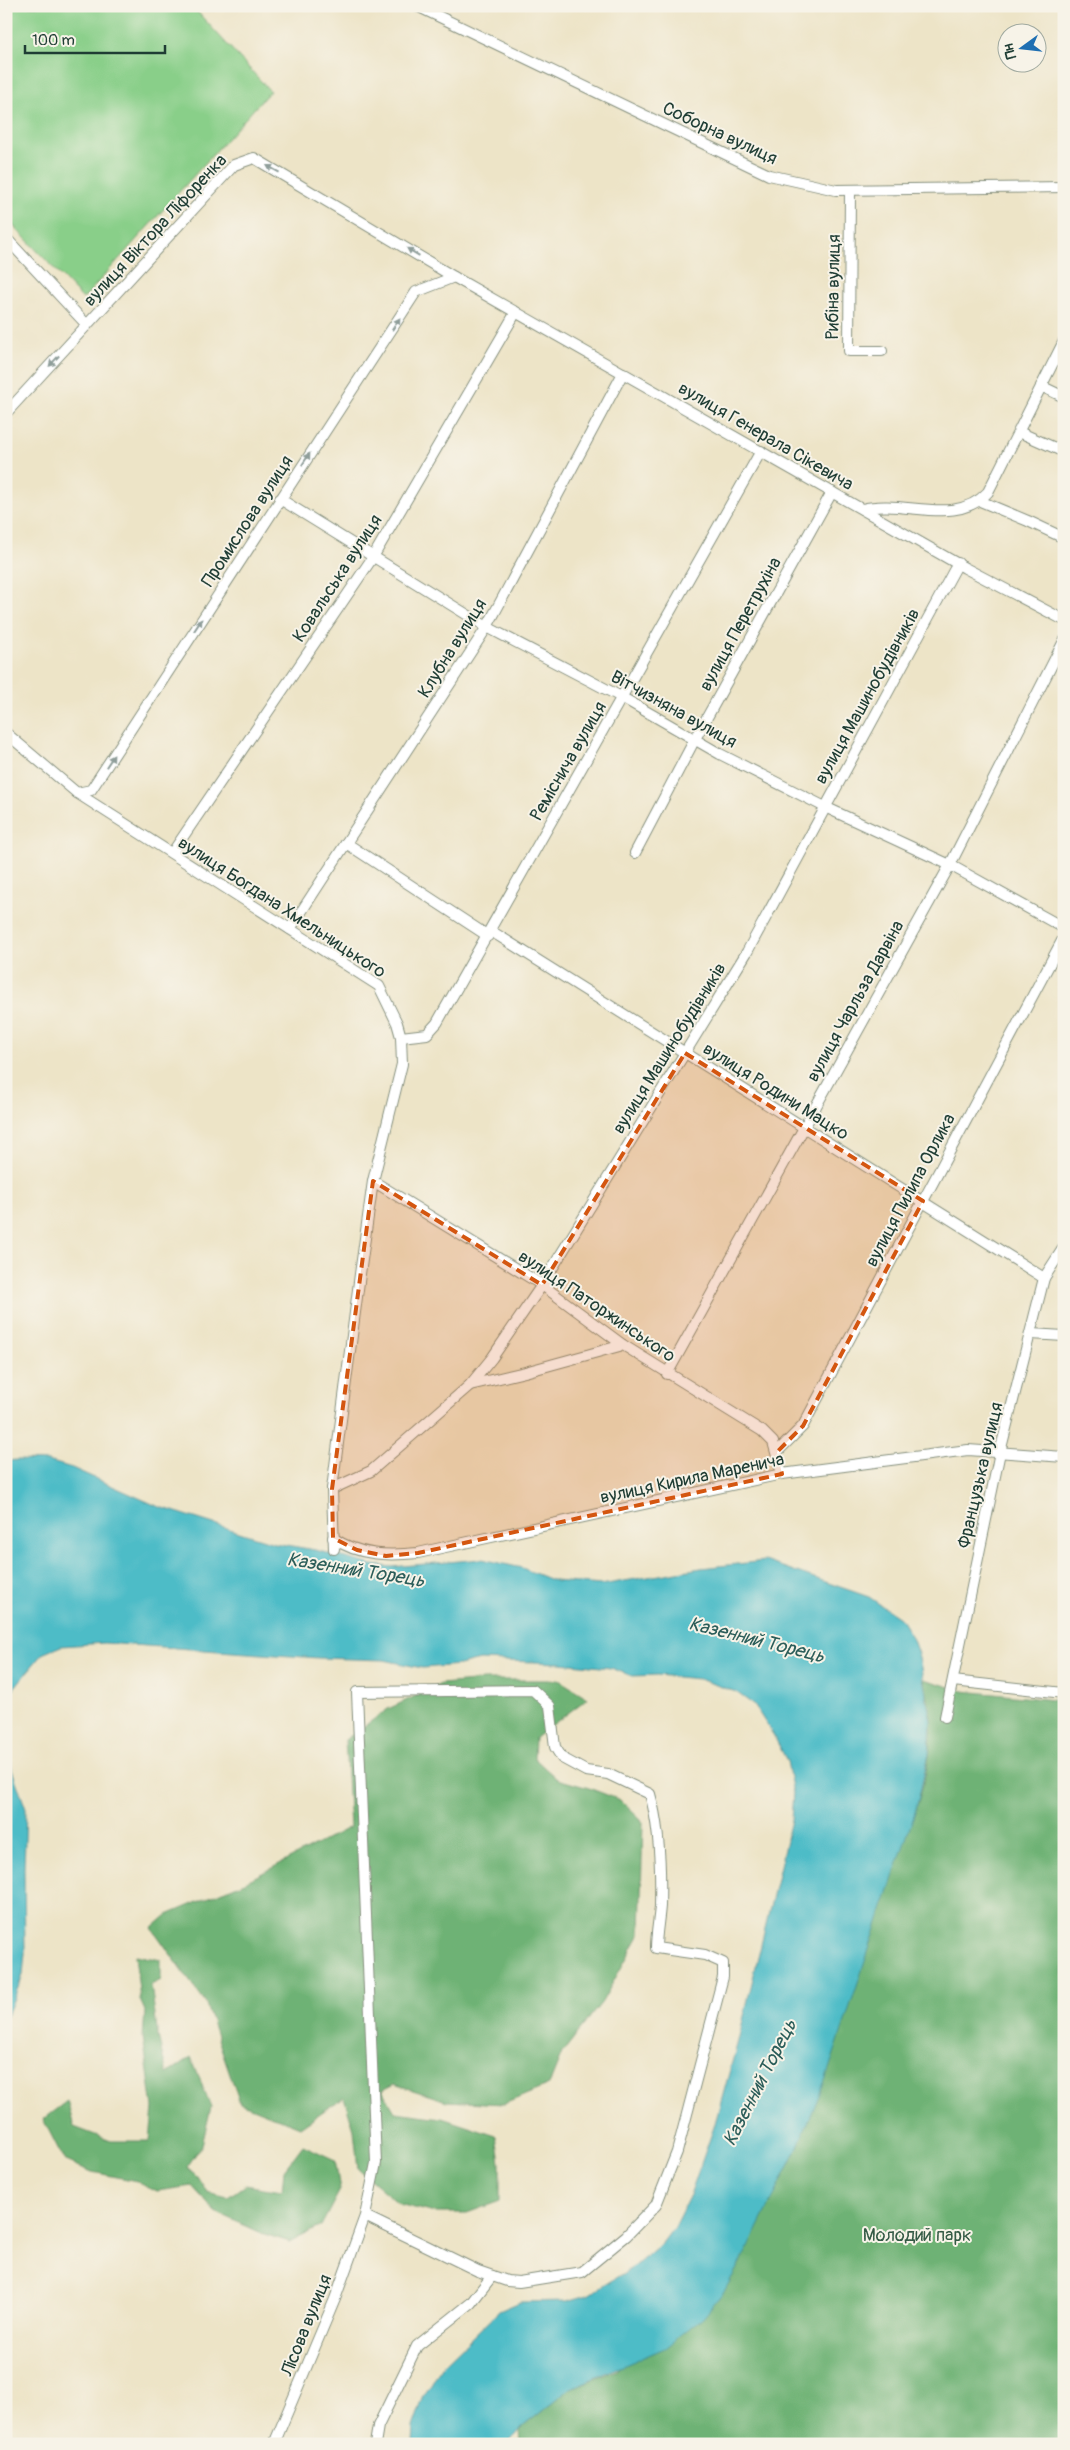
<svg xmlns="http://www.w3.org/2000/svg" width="1070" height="2450" font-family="Pangolin,sans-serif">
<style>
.green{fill:#89cf89;stroke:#54865e}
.forest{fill:#6eb275;stroke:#467854}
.water{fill:#4ebcc7;stroke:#367c7e}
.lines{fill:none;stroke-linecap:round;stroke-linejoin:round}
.minor-casing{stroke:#86907e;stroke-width:12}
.minor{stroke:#fff;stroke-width:10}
.oneway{fill:#8f9e9a}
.marked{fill:#d45610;fill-opacity:0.2;stroke:#d45610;stroke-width:4;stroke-dasharray:10 6;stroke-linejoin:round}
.labels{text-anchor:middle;stroke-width:4;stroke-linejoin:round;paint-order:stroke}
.street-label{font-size:18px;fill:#1f3d34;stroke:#f7f3e8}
.park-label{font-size:18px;fill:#345a45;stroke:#f7f3e8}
.water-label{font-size:19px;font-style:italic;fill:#2b5d59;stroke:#f7f3e8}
</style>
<rect width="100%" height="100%" fill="#f7f3e8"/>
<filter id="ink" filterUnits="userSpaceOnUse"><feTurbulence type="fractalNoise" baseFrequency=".02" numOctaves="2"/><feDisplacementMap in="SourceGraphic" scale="10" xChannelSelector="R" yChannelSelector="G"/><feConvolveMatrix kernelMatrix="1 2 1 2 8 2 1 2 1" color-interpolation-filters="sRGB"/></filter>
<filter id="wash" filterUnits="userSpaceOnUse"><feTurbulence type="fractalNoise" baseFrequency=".0096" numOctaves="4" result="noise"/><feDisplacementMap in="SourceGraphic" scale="20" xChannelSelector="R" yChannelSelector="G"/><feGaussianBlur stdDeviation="1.12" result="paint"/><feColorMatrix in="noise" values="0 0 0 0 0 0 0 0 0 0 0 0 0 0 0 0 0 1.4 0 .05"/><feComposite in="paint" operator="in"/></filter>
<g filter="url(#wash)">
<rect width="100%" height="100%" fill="#ede4c7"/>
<path class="green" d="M6,6H192L270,91L83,299L6,218Z"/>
<g class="forest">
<path d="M924,1679L963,1691L1064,1701V2444H521L520,2429L571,2388L618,2370L900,1854C915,1812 933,1766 931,1721C930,1707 927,1693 924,1679Z"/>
<path d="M484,1680H559L588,1698L535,1738L534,1758L557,1779L589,1788L620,1800L643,1822L640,1934L602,2002L562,2053L549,2085L504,2104L447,2101L394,2084L382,2090L395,2112L442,2118L496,2136L500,2163V2201L467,2213H434L399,2204L358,2169L354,2130L344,2097L300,2127L240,2103L206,2004L152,1928L167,1915L247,1881L350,1827L345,1740L388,1709L441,1684Z"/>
<path d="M135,1955L161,1960V1980L151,1985L158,2037L167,2074L191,2057L211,2107L202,2145L187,2167L197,2176L207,2192L228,2197L245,2185L282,2191L284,2170L303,2145L335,2160L340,2190L321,2226L290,2242L264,2234L215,2212L192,2186L157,2191L137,2181L92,2172L64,2160L43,2119L67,2101L74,2127L111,2141H150L153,2108L143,2037L145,2011L140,2000Z"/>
</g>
<g class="water">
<path d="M17,1460L48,1461L72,1468L157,1506L274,1543L315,1550L372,1565L392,1567L482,1559L522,1568L554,1581L601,1585L701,1568L765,1561L869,1597L900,1618L912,1637L919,1657L931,1721L929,1754L916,1809L826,2078L796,2152L752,2241L725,2290L703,2317L665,2348L571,2388L520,2429L508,2444H412L413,2427L424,2396L441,2367L499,2311L520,2302L567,2301L588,2295L635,2266L663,2242L674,2227L690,2195L714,2127L738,2041L791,1820L793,1793L787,1761L774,1736L754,1705L736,1692L699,1679L657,1675L632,1676L611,1668L561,1663L480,1660L459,1665L422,1668L384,1660L319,1658L104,1643L61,1646L42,1654L10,1693L6,1701V1461Z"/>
<path d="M6,1734L12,1770L26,1809L24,1869L25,1953L23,1975L6,2018Z"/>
</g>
</g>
<g filter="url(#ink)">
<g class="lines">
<g class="minor-casing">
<g id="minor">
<path d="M417,6L769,175L836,190L1064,187"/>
<path d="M850,190L849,351H882"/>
<path d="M6,238L87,325"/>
<path d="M1041,386L1064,397"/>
<path d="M6,413L234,165L254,158L454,277L965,568L1064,620"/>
<path d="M1019,432L1064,452"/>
<path d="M280,499L487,627L623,698L720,754L825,807L950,865L1064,928"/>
<path d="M980,501L1028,521L1064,538"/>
<path d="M862,509C904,498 955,528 988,492L1064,341"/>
<path d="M6,733L77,793L379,986L397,1023L401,1037L402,1064L373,1181L360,1274L332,1489L334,1549"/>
<path d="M77,793L91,790L416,292L454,277"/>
<path d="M346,843L488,936"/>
<path d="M172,853L373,557L516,312"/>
<path d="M635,853L695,739L832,492"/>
<path d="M290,929L487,627L623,373"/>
<path d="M491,931L1044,1278"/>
<path d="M401,1037L427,1034L437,1023L761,451"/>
<path d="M373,1181L542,1285L623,1345L762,1431L773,1442L782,1474"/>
<path d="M1031,1334L1064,1336"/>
<path d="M667,1374L950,865L1064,641"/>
<path d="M470,1385L525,1372L623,1345"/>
<path d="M777,1452L803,1426L1064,937"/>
<path d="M332,1489L371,1471L470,1385L492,1358L542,1285L747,952L958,563"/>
<path d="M333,1538C359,1556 388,1556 418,1553L782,1474L968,1450L1064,1457"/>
<path d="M953,1681L1064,1693"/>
<path d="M945,1717L1000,1452L1044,1278L1064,1247"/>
<path d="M274,2444L335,2299L365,2216L376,2163L357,1692L533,1690L550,1706L555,1747L562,1758L586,1771L608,1774L650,1794C660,1829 661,1869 660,1906C659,1920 656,1934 656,1948L705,1955L723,1963V1977L677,2152L656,2205L626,2236L582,2272L519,2282L507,2281L478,2271L365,2216"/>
<path d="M375,2444L378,2426L417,2346L471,2303L492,2276"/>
</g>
</g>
<use href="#minor" class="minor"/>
</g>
<defs><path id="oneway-solid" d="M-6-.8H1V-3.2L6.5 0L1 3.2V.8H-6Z" transform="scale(1.25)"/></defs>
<g class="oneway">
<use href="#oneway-solid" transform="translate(273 169) rotate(-151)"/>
<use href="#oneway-solid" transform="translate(413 252) rotate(-149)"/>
<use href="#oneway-solid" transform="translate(396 324) rotate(-57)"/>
<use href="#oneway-solid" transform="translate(54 361) rotate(133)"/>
<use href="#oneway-solid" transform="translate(306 459) rotate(-57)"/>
<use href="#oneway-solid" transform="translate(198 625) rotate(-57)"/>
<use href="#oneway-solid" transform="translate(110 761) rotate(-57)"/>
</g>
</g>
<path class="marked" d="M685,1053L923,1201L803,1426L777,1452L782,1474L418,1553L386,1556L357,1550L333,1538L332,1489L373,1181L542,1285Z"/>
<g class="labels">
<g class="street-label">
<text transform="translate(720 133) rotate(25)" y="6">Соборна вулиця</text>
<text transform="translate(155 230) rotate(-47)" y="6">вулиця Віктора Ліфоренка</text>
<text transform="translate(833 287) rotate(-89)" y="6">Рибіна вулиця</text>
<text transform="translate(766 436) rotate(30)" y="6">вулиця Генерала Сікевича</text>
<text transform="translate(247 521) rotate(-57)" y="6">Промислова вулиця</text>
<text transform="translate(337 578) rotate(-57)" y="6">Ковальська вулиця</text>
<text transform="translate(740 624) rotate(-61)" y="6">вулиця Перетрухіна</text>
<text transform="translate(452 648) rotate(-58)" y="6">Клубна вулиця</text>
<text transform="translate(867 696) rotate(-61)" y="6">вулиця Машинобудівників</text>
<text transform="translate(674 709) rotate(29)" y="6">Вітчизняна вулиця</text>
<text transform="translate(568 761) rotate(-60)" y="6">Реміснича вулиця</text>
<text transform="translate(282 907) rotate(33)" y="6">вулиця Богдана Хмельницького</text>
<text transform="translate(855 1001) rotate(-61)" y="6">вулиця Чарльза Дарвіна</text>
<text transform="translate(669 1048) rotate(-58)" y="6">вулиця Машинобудівників</text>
<text transform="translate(776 1091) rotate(32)" y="6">вулиця Родини Мацко</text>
<text transform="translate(910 1190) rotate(-62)" y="6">вулиця Пилипа Орлика</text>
<text transform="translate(597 1306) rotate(34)" y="6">вулиця Паторжинського</text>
<text transform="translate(980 1475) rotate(-77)" y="6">Французька вулиця</text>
<text transform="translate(692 1478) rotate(-12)" y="6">вулиця Кирила Маренича</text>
<text transform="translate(306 2325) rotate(-68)" y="6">Лісова вулиця</text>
</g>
<g class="park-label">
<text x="917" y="2241">Молодий парк</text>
</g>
<g class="water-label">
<text transform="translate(356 1569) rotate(9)" y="7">Казенний Торець</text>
<text transform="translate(757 1639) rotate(14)" y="7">Казенний Торець</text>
<text transform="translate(759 2082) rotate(-63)" y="7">Казенний Торець</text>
</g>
</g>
<rect width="1070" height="2450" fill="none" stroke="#f7f3e8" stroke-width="25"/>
<g transform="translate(1022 48) rotate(255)"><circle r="24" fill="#f7f3e8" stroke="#a1aaa0"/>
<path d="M0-4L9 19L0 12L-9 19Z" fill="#1f6fb2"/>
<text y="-8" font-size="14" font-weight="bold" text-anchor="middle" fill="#1f3d34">Пн</text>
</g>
<path d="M25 45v8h140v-8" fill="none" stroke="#1f3d34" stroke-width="2.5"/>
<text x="32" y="45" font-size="15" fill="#1f3d34" stroke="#f7f3e8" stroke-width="4" paint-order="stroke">100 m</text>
</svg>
